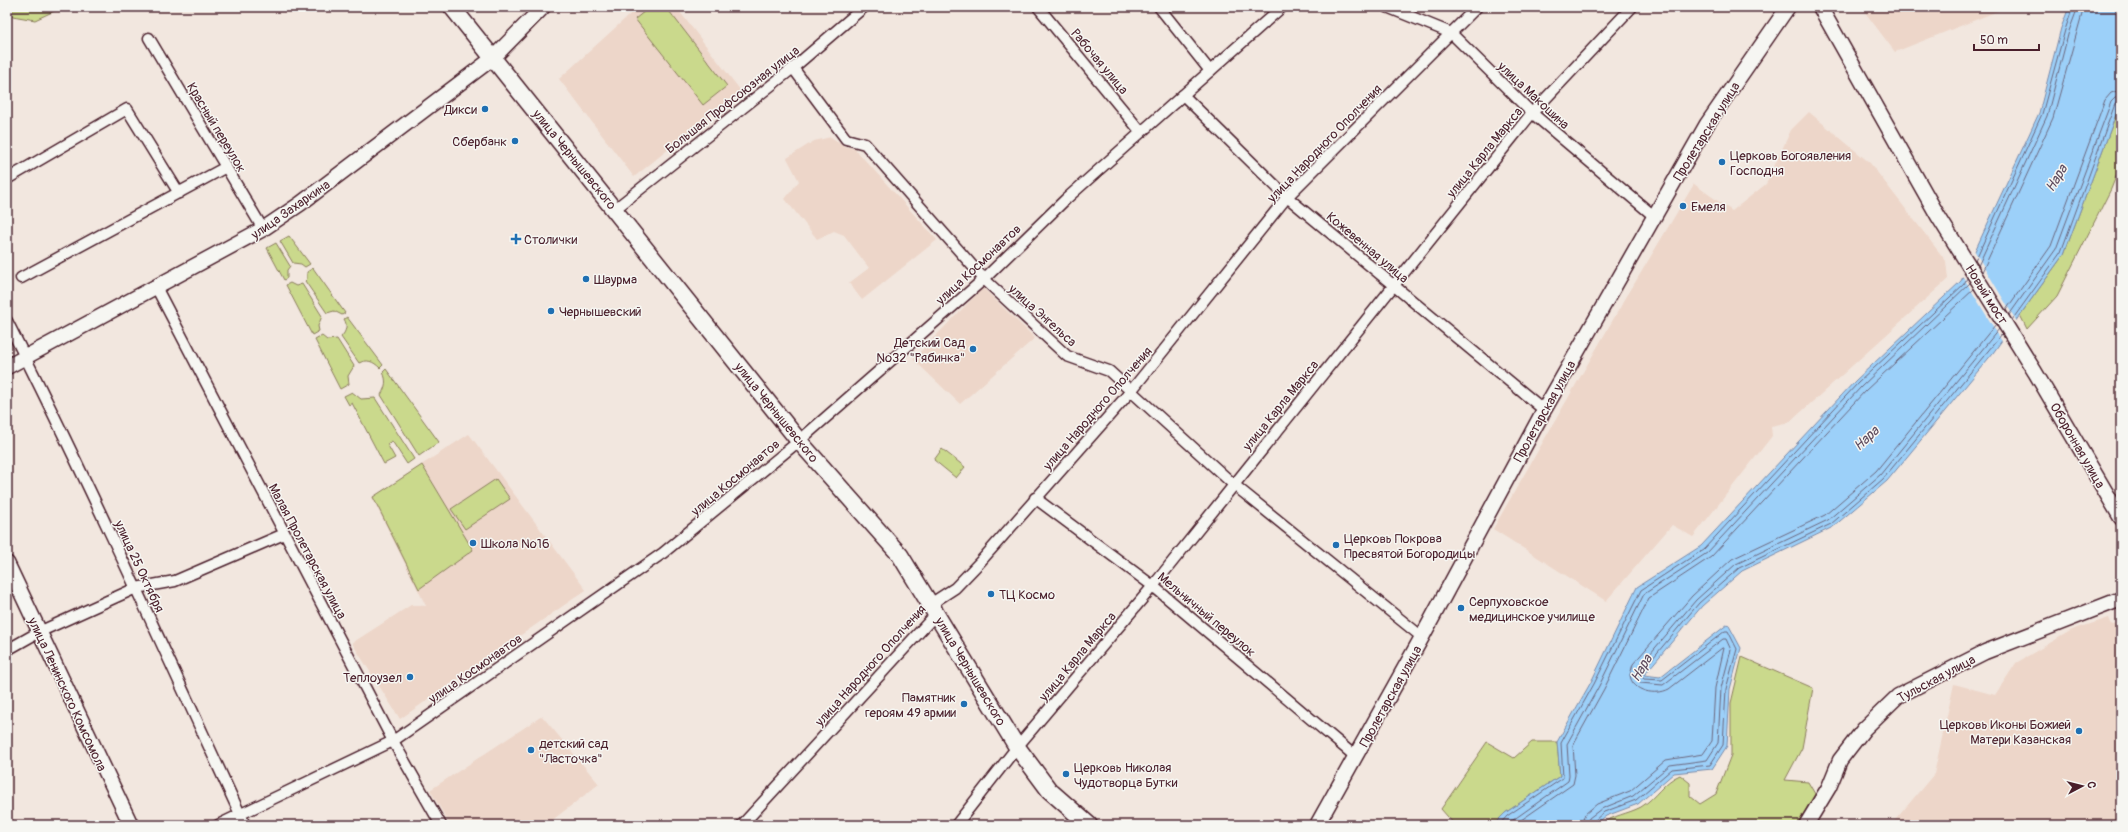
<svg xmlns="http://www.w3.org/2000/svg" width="2128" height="832" font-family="Pangolin,sans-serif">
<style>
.built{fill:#edd6c9}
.green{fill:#cad98c;stroke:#8a7c5c}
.water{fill:#9cd0f9;stroke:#7b89a7}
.pier{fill:#f2e7df}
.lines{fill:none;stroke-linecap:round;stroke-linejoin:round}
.shore{stroke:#6b667d;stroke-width:1}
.street-casing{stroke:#4a1f2b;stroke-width:13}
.secondary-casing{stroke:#4a1f2b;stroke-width:17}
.primary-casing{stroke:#4a1f2b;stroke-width:19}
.street{stroke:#f6f6f2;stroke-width:10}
.secondary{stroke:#f6f6f2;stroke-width:14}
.primary{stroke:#f6f6f2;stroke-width:16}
.poi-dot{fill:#1f6fb2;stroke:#f6f6f2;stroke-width:1.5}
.labels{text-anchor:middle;stroke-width:3;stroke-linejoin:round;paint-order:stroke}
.street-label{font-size:13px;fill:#4a1f2b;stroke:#f6f6f2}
.poi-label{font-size:13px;fill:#4a1f2b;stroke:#f6f6f2;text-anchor:start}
.water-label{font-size:14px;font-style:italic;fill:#5e4b5e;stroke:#f6f6f2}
</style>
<rect width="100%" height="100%" fill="#f2e7df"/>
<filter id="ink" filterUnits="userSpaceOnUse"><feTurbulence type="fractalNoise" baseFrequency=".025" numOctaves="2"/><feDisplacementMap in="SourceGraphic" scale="8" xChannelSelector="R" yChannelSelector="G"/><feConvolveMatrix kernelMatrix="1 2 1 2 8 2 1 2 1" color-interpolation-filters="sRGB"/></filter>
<g filter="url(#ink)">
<g class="built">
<path d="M638,7H676L741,91L634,177L559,79Z"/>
<path d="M1861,7H2008L1895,52Z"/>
<path d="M1809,112L1870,163L1946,261L1948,279L1790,422L1771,426L1772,436L1693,537L1672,525L1606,601L1493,529L1618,311L1694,184L1732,211L1766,184L1791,130Z"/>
<path d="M831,137L844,146L855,149L937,240L862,300L849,283L869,268L844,235L834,231L817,239L785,199L799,181L787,158L814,141Z"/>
<path d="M983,288L1035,338L960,404L913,359Z"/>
<path d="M469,434L586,590L400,719L352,643L411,605L426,606L372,497Z"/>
<path d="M2109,618L2112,625L2121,622V825H1891L1934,774L1954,684L1995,695L2016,663L2072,630Z"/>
<path d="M542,716L599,784L546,825H450L430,790Z"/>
</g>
<g class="green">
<path d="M7,7H63L35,20L7,15Z"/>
<path d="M650,7H666L727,86L703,105L635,19Z"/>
<path d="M2121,101V164L2111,189L2057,296L2027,329L2020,315L2064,254Z"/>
<path d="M289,236L310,264L305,267L301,264L293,263L280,241Z"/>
<path d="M276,243L290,266L287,270V278L284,280L267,248Z"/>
<path d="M313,268L345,313L342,315L334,311L327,313L305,281L307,279V272Z"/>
<path d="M290,283L296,286L302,284L322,316L318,326L319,331L312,335L286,285Z"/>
<path d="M347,317L383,365L380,368C373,361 367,359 359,363L341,337C346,332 348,325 344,319Z"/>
<path d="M322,336L327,340L337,339L354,366L348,376L349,384L340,389L315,340Z"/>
<path d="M386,369L439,442L419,456L381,395C386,386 387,381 383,372Z"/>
<path d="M352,392L361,399L375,398L414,459L407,464L392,441L387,444L395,458L384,464L352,403L349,405L344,396Z"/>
<path d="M942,449L965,467L956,478L934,460Z"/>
<path d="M422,465L473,550L419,589L373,497Z"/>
<path d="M496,479L510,499L465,529L451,509Z"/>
<path d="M1742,657L1813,688L1802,748L1785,780L1808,782L1815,794L1797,825H1600C1613,815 1628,814 1641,807C1656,798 1663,782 1680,775L1690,783V796L1700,804L1716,794L1731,755V703Z"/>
<path d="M1487,742L1514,758L1532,742H1557L1560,776L1505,813L1493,825H1455L1441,809Z"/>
</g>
<path class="water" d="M2069,7H2121V101L2064,254L2020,315L1993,353L1887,481L1833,527L1742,571L1702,606L1644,675L1660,677L1728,624L1741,648L1730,689L1727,746L1712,769L1674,773L1638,804L1606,816L1594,825H1493L1505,813L1560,776L1557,742L1591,682L1637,587L1701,546L1855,381L1961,281L2039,113L2061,28Z"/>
<path class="pier" d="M1974,250L2017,322L2003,343L1962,275Z"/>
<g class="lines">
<g class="shore">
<path d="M1975,261L2042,114L2065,30L2073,7"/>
<path d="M1978,266L2047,116L2069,31L2078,7"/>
<path d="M1982,272L2053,118L2084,7"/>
<path d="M2006,310L2051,246L2105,100L2111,93L2121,90"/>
<path d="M2009,315L2056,249L2111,102L2115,98L2121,96"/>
<path d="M2012,320L2061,252L2115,104L2121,101"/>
<path d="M1499,825L1507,816L1563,778L1561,743L1594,684L1641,590L1704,549L1858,383L1964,284L1967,278"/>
<path d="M1506,825L1568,781L1569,775L1567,744L1599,686L1644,594L1707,553L1861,387L1970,283"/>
<path d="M1514,825L1573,784L1575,775L1573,745L1604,689L1649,598L1711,557L1865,391L1974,289"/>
<path d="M1581,825L1585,814L1597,804L1630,791L1666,760L1703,754L1712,741L1715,688L1724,648H1722L1669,689C1656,696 1632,692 1630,675L1633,664L1692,596L1732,559L1825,515L1876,471L1996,324"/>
<path d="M1587,825L1589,818L1601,809L1633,796L1670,765L1707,760L1718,743L1721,688L1731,650L1726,639H1723L1663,685L1640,683L1636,676L1638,668L1696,600L1736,564L1828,520L1880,475L1999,329"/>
<path d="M1592,825L1594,821L1604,812L1636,800L1672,769L1710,765L1723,745L1726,689L1737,649L1728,631H1725L1662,680L1644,679L1641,676L1642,671L1699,603L1739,568L1831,524L1883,479L2002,334"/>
</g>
<g class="street-casing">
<g id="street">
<path d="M1038,7L1141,132"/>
<path d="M1159,7L1210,71"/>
<path d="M1387,7L1451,33L1532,113L1655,217"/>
<path d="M149,38L263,229"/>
<path d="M793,68L846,139L865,144L984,279L1067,356L1109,371L1233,484L1422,637"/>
<path d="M1183,95L1287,197L1544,410"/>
<path d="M7,179L127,109L179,193"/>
<path d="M615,209L793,68L864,7"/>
<path d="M21,278L226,167"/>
<path d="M156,287L393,741L441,825"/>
<path d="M7,321C91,487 167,656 245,825"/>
<path d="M1035,498L1153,586L1356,757"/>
<path d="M7,650L39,632L136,588L175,581L284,534"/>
<path d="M218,825L393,741L663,553L799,441L984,279L1066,199L1282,7"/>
<path d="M742,825L937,613L935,601L955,588L980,562L1131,391L1287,197L1477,7"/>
<path d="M956,825L1017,747L1153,586L1532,113L1632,7"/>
</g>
</g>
<g class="secondary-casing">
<g id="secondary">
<path d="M1820,7L1938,216L2035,372L2121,518"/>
<path d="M7,367L263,229L300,204L493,58L543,7"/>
<path d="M7,563L131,825"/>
<path d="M1317,825L1422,637L1544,410L1707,124L1788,7"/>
<path d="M1806,825L1829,787L1840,760L1864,729L1898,696L1985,652L2121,599"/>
</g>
</g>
<g class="primary-casing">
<path id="primary" d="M452,7L799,441L900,555L1017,747L1049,790L1089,825"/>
</g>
<use href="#street" class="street"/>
<use href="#secondary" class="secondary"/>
<use href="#primary" class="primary"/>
</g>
</g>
<g class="poi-dot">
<circle cx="485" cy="109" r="4"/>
<circle cx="515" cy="141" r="4"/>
<circle cx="1722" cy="162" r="4"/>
<circle cx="1683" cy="206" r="4"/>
<path d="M514 233h4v4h4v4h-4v4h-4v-4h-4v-4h4z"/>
<circle cx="586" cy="279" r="4"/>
<circle cx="551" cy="311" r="4"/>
<circle cx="973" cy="349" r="4"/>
<circle cx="473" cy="543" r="4"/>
<circle cx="1336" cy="545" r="4"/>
<circle cx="991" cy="594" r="4"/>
<circle cx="1461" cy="608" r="4"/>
<circle cx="410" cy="677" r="4"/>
<circle cx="964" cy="704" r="4"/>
<circle cx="2079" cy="731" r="4"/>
<circle cx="531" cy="750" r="4"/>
<circle cx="1066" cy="774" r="4"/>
</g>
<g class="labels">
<g class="street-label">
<text transform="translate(1100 61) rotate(50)" y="5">Рабочая улица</text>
<text transform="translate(1534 95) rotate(43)" y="5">улица Макошина</text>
<text transform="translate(732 99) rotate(-38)" y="5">Большая Профсоюзная улица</text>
<text transform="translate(217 127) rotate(59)" y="5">Красный переулок</text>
<text transform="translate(1706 131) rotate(-58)" y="5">Пролетарская улица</text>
<text transform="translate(1324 143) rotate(-46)" y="5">улица Народного Ополчения</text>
<text transform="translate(1484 152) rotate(-51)" y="5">улица Карла Маркса</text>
<text transform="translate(575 159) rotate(51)" y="5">улица Чернышевского</text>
<text transform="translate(290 209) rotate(-35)" y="5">улица Захаркина</text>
<text transform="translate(1368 247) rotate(40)" y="5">Кожевенная улица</text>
<text transform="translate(978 264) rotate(-43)" y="5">улица Космонавтов</text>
<text transform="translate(1987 294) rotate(58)" y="5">Новый мост</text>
<text transform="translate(1043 315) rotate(42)" y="5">улица Энгельса</text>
<text transform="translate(1280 405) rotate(-51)" y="5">улица Карла Маркса</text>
<text transform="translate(1097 408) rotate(-49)" y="5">улица Народного Ополчения</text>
<text transform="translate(1544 411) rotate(-61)" y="5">Пролетарская улица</text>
<text transform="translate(777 412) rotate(51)" y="5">улица Чернышевского</text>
<text transform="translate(2078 445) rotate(60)" y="5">Оборонная улица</text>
<text transform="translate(735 477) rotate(-40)" y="5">улица Космонавтов</text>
<text transform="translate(308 551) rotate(62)" y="5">Малая Пролетарская улица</text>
<text transform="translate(140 566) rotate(65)" y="5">улица 25 Октября</text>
<text transform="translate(1207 614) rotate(40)" y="5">Мельничный переулок</text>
<text transform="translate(1077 656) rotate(-50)" y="5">улица Карла Маркса</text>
<text transform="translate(870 665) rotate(-48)" y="5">улица Народного Ополчения</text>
<text transform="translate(475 668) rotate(-35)" y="5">улица Космонавтов</text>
<text transform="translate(971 671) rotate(59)" y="5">улица Чернышевского</text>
<text transform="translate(1936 678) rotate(-28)" y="5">Тульская улица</text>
<text transform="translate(68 694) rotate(65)" y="5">улица Ленинского Комсомола</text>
<text transform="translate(1390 696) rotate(-61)" y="5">Пролетарская улица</text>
</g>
<g class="poi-label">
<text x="477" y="114" text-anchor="end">Дикси</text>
<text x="507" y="146" text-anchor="end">Сбербанк</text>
<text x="1730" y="160">Церковь Богоявления<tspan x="1730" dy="15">Господня</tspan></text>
<text x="1691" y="211">Емеля</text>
<text x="524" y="244">Столички</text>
<text x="594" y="284">Шаурма</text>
<text x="559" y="316">Чернышевский</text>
<text x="965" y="347" text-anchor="end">Детский Сад<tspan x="965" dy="15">№32 "Рябинка"</tspan></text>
<text x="1344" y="543">Церковь Покрова<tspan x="1344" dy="15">Пресвятой Богородицы</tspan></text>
<text x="481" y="548">Школа №16</text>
<text x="999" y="599">ТЦ Космо</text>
<text x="1469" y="606">Серпуховское<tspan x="1469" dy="15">медицинское училище</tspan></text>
<text x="402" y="682" text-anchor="end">Теплоузел</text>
<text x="956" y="702" text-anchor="end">Памятник<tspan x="956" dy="15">героям 49 армии</tspan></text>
<text x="2071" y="729" text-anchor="end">Церковь Иконы Божией<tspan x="2071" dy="15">Матери Казанская</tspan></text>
<text x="539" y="748">детский сад<tspan x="539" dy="15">"Ласточка"</tspan></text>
<text x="1074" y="772">Церковь Николая<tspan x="1074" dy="15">Чудотворца Бутки</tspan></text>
</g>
<g class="water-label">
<text transform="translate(2056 178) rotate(-58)" y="5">Нара</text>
<text transform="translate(1866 438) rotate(-43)" y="5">Нара</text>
<text transform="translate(1641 668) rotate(-59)" y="5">Нара</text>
</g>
</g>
<rect width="2128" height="832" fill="none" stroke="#f6f6f2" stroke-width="24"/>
<rect x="12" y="12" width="2104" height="808" fill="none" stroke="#4a1f2b" stroke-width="1.5" filter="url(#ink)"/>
<g transform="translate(2082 786) rotate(83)" stroke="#f6f6f2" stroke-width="3" paint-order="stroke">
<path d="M0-3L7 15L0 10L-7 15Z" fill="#4a1f2b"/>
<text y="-6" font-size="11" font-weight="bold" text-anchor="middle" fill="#4a1f2b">С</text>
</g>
<path d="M1974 44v6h65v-6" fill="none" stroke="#4a1f2b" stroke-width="2"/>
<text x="1980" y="44" font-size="12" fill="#4a1f2b" stroke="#f6f6f2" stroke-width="3" paint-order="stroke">50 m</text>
</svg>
